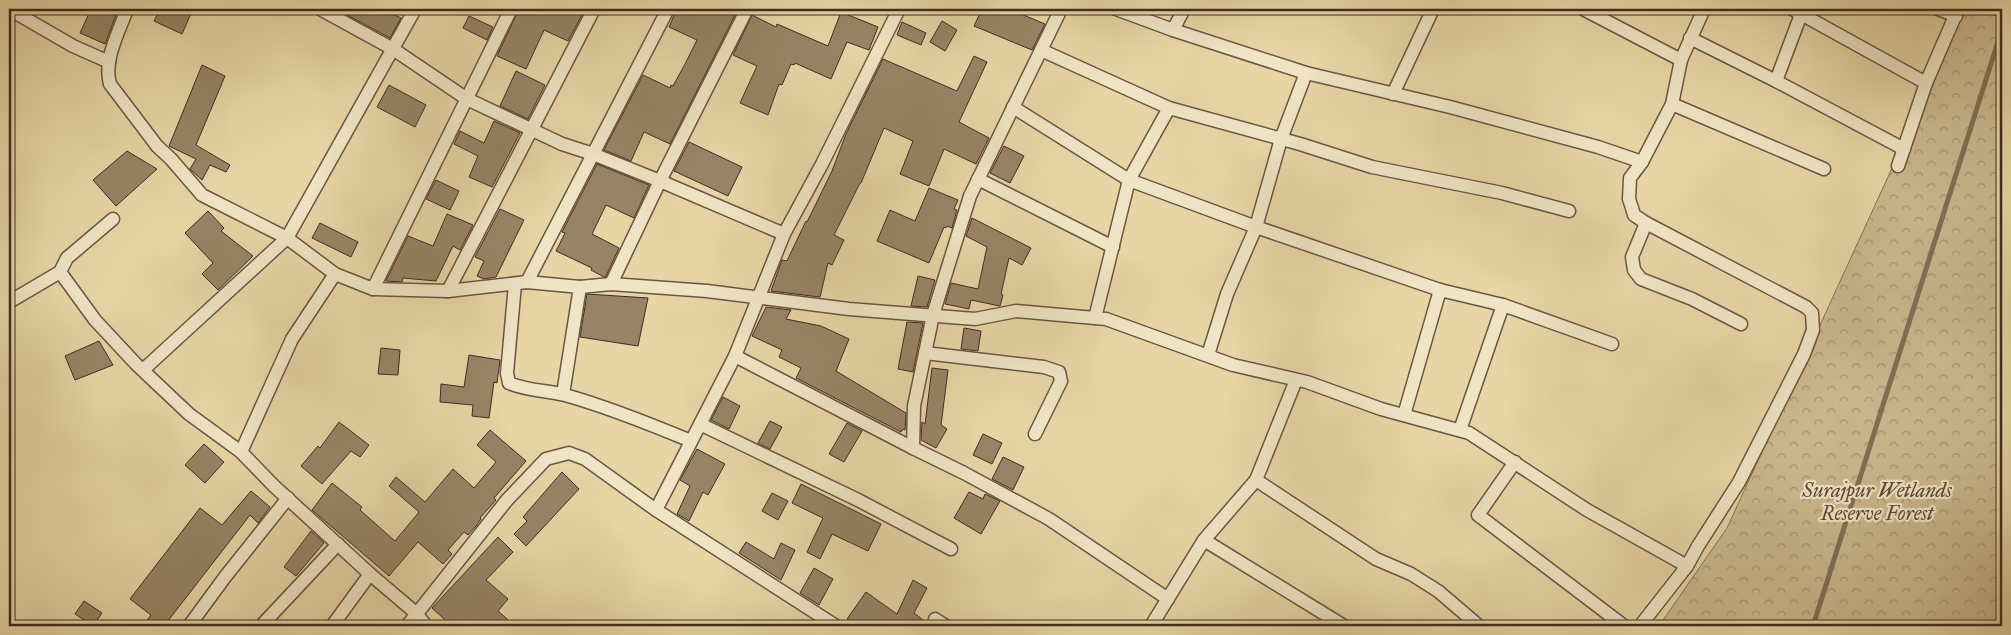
<svg xmlns="http://www.w3.org/2000/svg" width="2011" height="635" font-family="'IM FELL Great Primer',serif">
<style>
.park{fill:url(#park-crowns);stroke:#867258}
.lines{fill:none;stroke-linecap:round;stroke-linejoin:round}
.stream{stroke:#836f56;stroke-width:5}
.building{fill:#978466;stroke:#412c22}
.street-casing{stroke:#6a5643;stroke-width:15}
.street{stroke:#efe4c4;stroke-width:12}
.labels{text-anchor:middle;stroke-width:4.5;stroke-linejoin:round;paint-order:stroke}
.park-label{font-size:20px;font-style:italic;fill:#5d4838;stroke:#efe4c4}
</style>
<defs>
<pattern id="park-crowns" width="20" height="18" patternUnits="userSpaceOnUse" patternTransform="scale(1.25)"><rect width="20" height="18" fill="#cbb88f"/><path d="M2 6a3 3 0 1 1 6 0M12 15a3 3 0 1 1 6 0" fill="none" stroke="#a69674"/></pattern>
</defs>
<rect width="100%" height="100%" fill="#e7d5a5"/>
<filter id="stains"><feTurbulence type="fractalNoise" baseFrequency=".004" numOctaves="4"/><feColorMatrix values="0 0 0 0 .2 0 0 0 0 .09 0 0 0 0 .02 0 0 0 .5 -.17"/></filter>
<radialGradient id="worn" r=".72"><stop offset=".6" stop-color="#630" stop-opacity="0"/><stop offset="1" stop-color="#630" stop-opacity=".3"/></radialGradient>
<path class="park" d="M1965,9H2002V626H1659L1727,528Z"/>
<g class="lines">
<path class="stream" d="M1813,626L2002,29"/>
</g>
<g class="building">
<path d="M91,9H111L117,12L105,44L80,33Z"/>
<path d="M160,9H193L182,34L154,21Z"/>
<path d="M336,9H382L401,18L390,38Z"/>
<path d="M519,9H585L568,41L544,30L526,69L497,56Z"/>
<path d="M677,9H738L670,144L644,132L631,161L604,150L643,75L670,88L671,85L673,86L685,64L697,40L669,27Z"/>
<path d="M755,9H757L754,16L776,27L777,24L828,46L841,12L878,27L869,50L847,42L831,79L795,63L794,65L791,64L782,85L779,84L768,115L740,103L757,66L733,55Z"/>
<path d="M982,9H1009L1045,24L1032,50L974,26Z"/>
<path d="M469,16L493,27L487,40L463,28Z"/>
<path d="M942,21L957,30L945,51L930,42Z"/>
<path d="M902,22L926,33L921,45L897,35Z"/>
<path d="M974,56L987,62L959,122L989,138L976,164L944,149L929,186L900,174L913,141L884,128L861,183H860L834,235L844,240L832,265L828,263L820,297L771,291L782,260L787,261L806,221L807,222L832,171L846,134L883,59L957,91Z"/>
<path d="M202,65L225,76L196,145L230,165L226,172L210,165L202,180L190,169L196,159L169,146Z"/>
<path d="M516,71L545,85L528,119L500,106Z"/>
<path d="M389,85L426,105L415,127L377,107Z"/>
<path d="M494,121L520,133L492,187L469,177L478,156L454,144L460,131L484,143Z"/>
<path d="M689,142L742,167L728,196L674,171Z"/>
<path d="M1004,146L1024,156L1010,183L990,173Z"/>
<path d="M127,151L157,169L116,206L93,180Z"/>
<path d="M597,164L649,185L634,218L606,205L592,234L619,248L606,276L604,277L591,270L592,268L556,251L565,233L562,232Z"/>
<path d="M436,180L459,191L450,210L426,199Z"/>
<path d="M929,188L958,200L954,209L957,210L952,228L947,226L946,228L944,227L929,263L877,241L890,210L915,221Z"/>
<path d="M500,209L524,220L496,277L484,279L477,276L484,261L475,257Z"/>
<path d="M208,211L224,228L221,231L253,256L218,290L202,274L213,263L185,233Z"/>
<path d="M447,214L473,225L460,250L453,246L436,281L403,278L402,282L386,281L408,236L433,246Z"/>
<path d="M972,218L1031,248L1022,265L1009,258L1001,294L1003,295L1000,306L971,300L969,309L945,304L951,283L978,289L987,247L966,236Z"/>
<path d="M320,223L358,242L351,257L312,238Z"/>
<path d="M918,276L935,280L927,307L911,306Z"/>
<path d="M587,294L648,298L638,346L580,337Z"/>
<path d="M766,307L791,310L786,319L821,326L849,339L836,371L906,413L905,430L903,429L901,432L796,378L801,368L779,357L782,350L752,336Z"/>
<path d="M907,322L923,323L913,372L898,369Z"/>
<path d="M964,328L981,331L978,351L961,349Z"/>
<path d="M99,341L113,365L75,380L65,356Z"/>
<path d="M381,348L400,350L398,375L378,374Z"/>
<path d="M469,355L500,360L497,383L494,382L489,418L472,416L473,405L440,402L441,384L464,387Z"/>
<path d="M932,368L948,370L941,425L947,429L936,448L921,440L922,422L925,424Z"/>
<path d="M723,397L740,406L729,429L711,420Z"/>
<path d="M770,421L782,427L770,449L758,443Z"/>
<path d="M339,422L369,445L360,457L351,451L322,484L301,466L318,446L320,448Z"/>
<path d="M847,423L862,431L844,462L829,454Z"/>
<path d="M490,430L526,461L494,498L496,500L480,518L481,519L476,526L468,535L464,532L448,550L452,554L443,564L418,542L389,576L312,510L332,483L362,507L360,510L395,541L419,512L389,486L396,477L425,502L453,469L474,488L496,462L477,445Z"/>
<path d="M983,434L1002,443L992,464L973,455Z"/>
<path d="M204,444L224,462L205,483L185,465Z"/>
<path d="M697,449L725,464L708,495L703,492L689,521L677,514L690,486L680,480Z"/>
<path d="M1003,457L1024,467L1013,490L992,479Z"/>
<path d="M562,472L579,489L526,546L514,534L527,521L523,517Z"/>
<path d="M801,484L881,524L868,551L832,534L820,559L807,552L823,518L792,503Z"/>
<path d="M251,491L270,507L258,523L250,515L164,626H143L151,615L130,599L200,508L222,525Z"/>
<path d="M969,492L983,499L985,494L1000,501L981,534L954,518Z"/>
<path d="M772,493L788,501L778,520L762,511Z"/>
<path d="M311,531L324,543L296,576L284,567Z"/>
<path d="M498,537L513,552L486,580L508,599L498,611L515,626H452L432,608Z"/>
<path d="M746,542L774,559L781,543L795,550L781,580L739,553Z"/>
<path d="M814,568L833,579L819,605L800,593Z"/>
<path d="M913,580L927,588L914,613L931,626H857L847,619L866,592L897,614Z"/>
<path d="M84,601L102,613L93,626L75,614Z"/>
</g>
<g class="lines">
<g class="street-casing">
<g id="street">
<path d="M9,9L73,46L109,62"/>
<path d="M127,9C119,32 103,60 110,84L157,146L171,159L202,195L287,238L335,274L373,289L448,291L527,282L580,287L611,284L707,291L849,309L975,319L1016,311L1106,319L1233,365L1307,382L1381,409L1469,433L1587,510L1687,566"/>
<path d="M320,9L393,49L467,99L562,144L593,154L660,181L784,234"/>
<path d="M1061,9L970,196L933,315L914,406L913,448L964,473L1049,519L1168,599"/>
<path d="M1116,9L1173,30L1306,73L1450,107L1598,147L1642,162"/>
<path d="M1583,9L1681,60"/>
<path d="M1792,9L1926,83"/>
<path d="M1938,9L1956,16"/>
<path d="M1173,30L1184,9"/>
<path d="M1690,38L1776,81L1904,149"/>
<path d="M1041,50L1169,108"/>
<path d="M1776,81L1803,9"/>
<path d="M1393,94L1433,9"/>
<path d="M1672,104L1824,169"/>
<path d="M1013,107L1129,180L1095,318"/>
<path d="M1898,166L1926,83L1958,9"/>
<path d="M978,179L1113,247"/>
<path d="M1569,211L1502,193L1372,167L1300,144L1169,108L1129,180L1256,227L1440,290L1503,305L1612,344"/>
<path d="M1646,223L1632,257L1634,270L1641,279L1692,299L1741,324"/>
<path d="M60,272L95,320L136,364L189,414L241,452L274,486L370,574L417,614L426,626"/>
<path d="M527,282L668,9"/>
<path d="M515,284L507,373L509,383C527,391 546,390 565,395C608,407 650,424 691,441"/>
<path d="M611,284L660,181L747,9"/>
<path d="M373,289L511,9"/>
<path d="M448,291L594,9"/>
<path d="M9,302L60,272L67,258L113,219"/>
<path d="M925,353L1044,367L1059,372L1061,381L1035,434"/>
<path d="M1208,355L1227,294L1256,227L1281,139L1306,73"/>
<path d="M735,356L913,448"/>
<path d="M143,370L287,238L415,9"/>
<path d="M563,394L580,287"/>
<path d="M1404,415L1440,290"/>
<path d="M700,424L858,500L951,549"/>
<path d="M1460,430L1503,305"/>
<path d="M241,452L292,339L335,274"/>
<path d="M1515,462L1478,515L1624,626"/>
<path d="M1256,480L1376,559L1411,574L1438,591L1479,626"/>
<path d="M656,510L735,356L784,234L822,164L899,9"/>
<path d="M1204,540L1344,626"/>
<path d="M935,619L946,626"/>
<path d="M189,626L225,577L288,498"/>
<path d="M261,626L338,544"/>
<path d="M332,626L370,574"/>
<path d="M407,626L507,500L546,459L569,453L585,459L656,510L836,626"/>
<path d="M1151,626L1204,540L1256,480L1296,380"/>
<path d="M1640,626L1687,566L1698,546L1739,482L1804,354L1813,330L1812,313L1806,307L1646,223L1634,215L1632,208L1629,199L1630,178L1642,162L1672,104L1681,60L1704,9"/>
</g>
</g>
<use href="#street" class="street"/>
</g>
<g class="labels">
<g class="park-label">
<text x="1877" y="497">Surajpur Wetlands<tspan x="1877" dy="23">Reserve Forest</tspan></text>
</g>
</g>
<rect width="2011" height="635" fill="none" stroke="#e7d5a5" stroke-width="30"/>
<rect x="10" y="10" width="1991" height="615" fill="none" stroke="#412c22" stroke-width="2.5"/>
<rect x="15" y="15" width="1981" height="605" fill="none" stroke="#412c22"/>
<rect width="100%" height="100%" filter="url(#stains)"/>
<rect width="100%" height="100%" fill="url(#worn)"/>
</svg>
